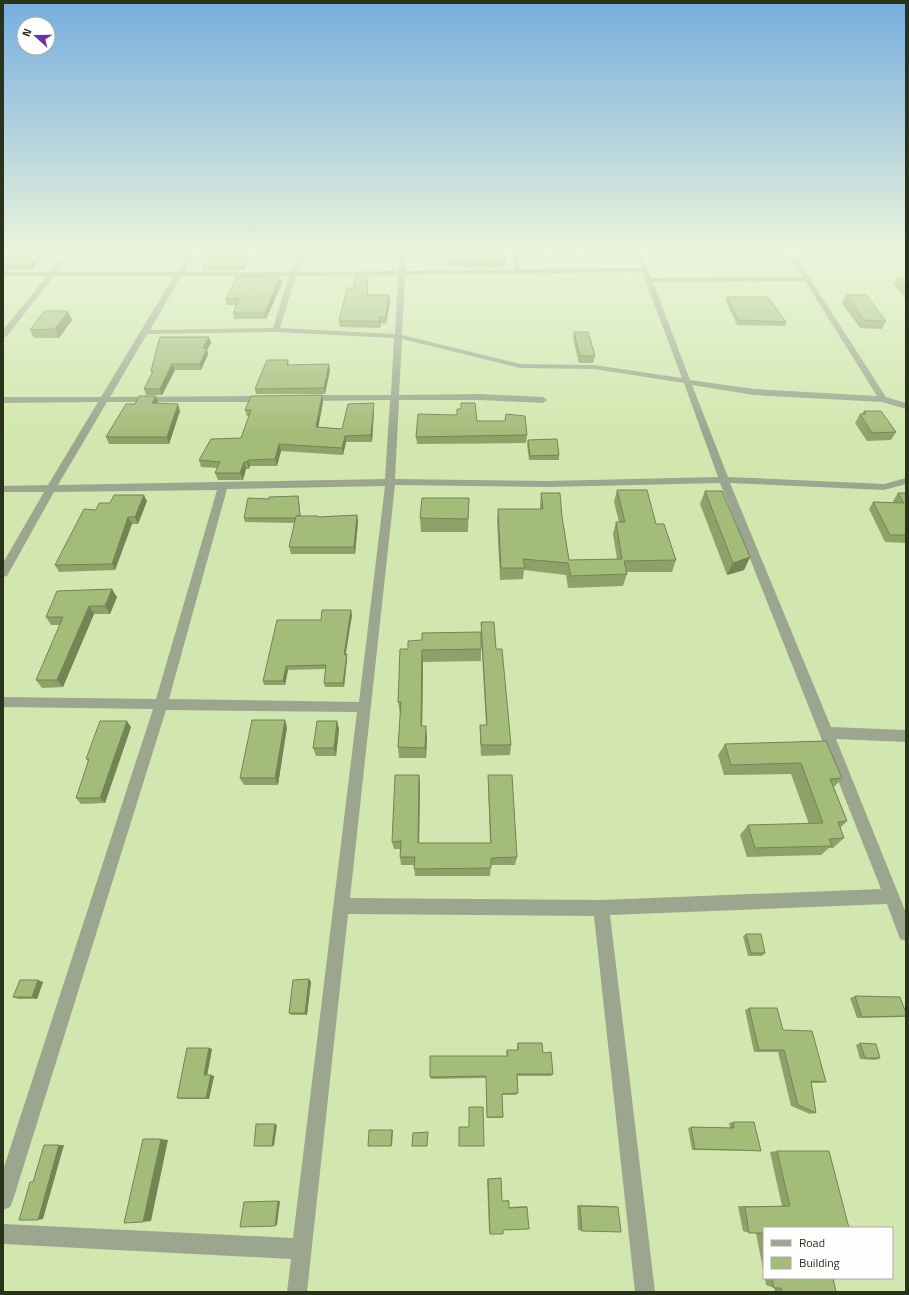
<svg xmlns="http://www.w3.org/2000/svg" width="909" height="1295" font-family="'Titillium Web',sans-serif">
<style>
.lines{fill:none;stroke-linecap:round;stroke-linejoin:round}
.minor{fill:#9ca58e;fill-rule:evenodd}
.wall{fill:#8da269}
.shaded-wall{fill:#738455}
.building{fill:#a4bc7a;stroke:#738455}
</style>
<rect width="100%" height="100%" fill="#d2e7af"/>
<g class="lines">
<path class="minor" d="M65,254H71L57,272H177L188,254H194L184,272H291L300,254H306L297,272L399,271L400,254H406L405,271L514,269V254H520V269L641,268L636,254H642L651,278L802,277L788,254H794L886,397L906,403V409L882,402L754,395L692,385L728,477L884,484L906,478V484L884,490L730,483L831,727L906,730V742L836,739L906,913V941L900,939L887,904L610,915L655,1292H635L594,916L348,914L307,1292H287L291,1259L3,1244V1224L293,1238L357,712L166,710L13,1200L10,1207L3,1210V1170L153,709L3,707V697L156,699L217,490L54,492L7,576L3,577V563L44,492H3V486L48,485L98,402L3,403V397H101L174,276H54L6,337H3V330L47,276H3V272H50ZM642,272L682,378L594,365L520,364L402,335L405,275ZM398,275L395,334L280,328L296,276ZM181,276H289L273,328L150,330ZM805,281L877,396L754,389L690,380L653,282ZM276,332L394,338L391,395H306L302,398L306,401L390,400L385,479L58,485L107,402H266L270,399L266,396L110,397L147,334ZM402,339L520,368L594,369L684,383L718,477L549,481L395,479L399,400H481L543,403L547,400L543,397L481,394L399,395ZM720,483L881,889L601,900L350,898L395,485L549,487ZM385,486L359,702L169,699L227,489Z"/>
</g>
<g class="wall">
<path d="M3,254L44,255L32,270H3Z"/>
<path d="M125,254L119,261H93L92,257Z"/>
<path d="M249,254L244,270H203L202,266Z"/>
<path d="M506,254L505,268H478L448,265V261Z"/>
<path d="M548,254H580V258L548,255Z"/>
<path d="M679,254H702V255L701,259H685L682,254Z"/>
<path d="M897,278H906V299L894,285Z"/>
<path d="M282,283L266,319H234L233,313L236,305H227L226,299Z"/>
<path d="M368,283V295L390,301L386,324L381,323L380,328L340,327L339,321L354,288Z"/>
<path d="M846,295L886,321L882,329L860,328L842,303Z"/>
<path d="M727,297L786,322L785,326L737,325L726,301Z"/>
<path d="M68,311L72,320L59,338H34L30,330Z"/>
<path d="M574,332L595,356L593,363H579L573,339Z"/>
<path d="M209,337L211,343L207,350L208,354L201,370H175L162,395H146L144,389L152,373L151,371Z"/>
<path d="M288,360L289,365L330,370L325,394H256L255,389Z"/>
<path d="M323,402L318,427L342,429L374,403V410L372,442H346L343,455L281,451L277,466H250L249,469H246L243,480H218L215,473L218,468L201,467L199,460L241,438L249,416H247L245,410Z"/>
<path d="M158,403L180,411L169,444H109L106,437L135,404Z"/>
<path d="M864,411L896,432L891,440L867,441L855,423L860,414H862Z"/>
<path d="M477,421L527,435L526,443L417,444L416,437Z"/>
<path d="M528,440L559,455V460H529L527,444Z"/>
<path d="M617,490L656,524L676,560L672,572H626L627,574L623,586L568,588L566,575L524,570L523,579L500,580L497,521L498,509H540V505L541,493L562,517L569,560L617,559L613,534L616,522H619L614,502Z"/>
<path d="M705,491L750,557L744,570L727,575L700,504Z"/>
<path d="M898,493H906V543L885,542L869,509L873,502H894L893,501Z"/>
<path d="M298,496L300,516L318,517L357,515L358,522L355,554H291L289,547L295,523L245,522L244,518L269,499Z"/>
<path d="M469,498L468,532H421L420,518Z"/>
<path d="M147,501L138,524H132L115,570L59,572L55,565L96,510Z"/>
<path d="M117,597L110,614H94L63,687L42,688L36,680L60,625H51L46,617Z"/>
<path d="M352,615L345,655L347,659L344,687H325L324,683L326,669L288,670L285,685H264L263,681L321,620Z"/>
<path d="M481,622L496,649L511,745L510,755L481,756L480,736V725H486L481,637V661L423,662L422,726L427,737L426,758H399L398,747L400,714L398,702L408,649L422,640L481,634Z"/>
<path d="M337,721L339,729L336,756H316L313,748Z"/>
<path d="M131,727L105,803L81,804L76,798L88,761L86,759Z"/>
<path d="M287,727L278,785H244L240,778Z"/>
<path d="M826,741L842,778L834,787L847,821L840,828L844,838L833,848H829L821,855L747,857L740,835L748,825L809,824L791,774L724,775L718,755L725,744Z"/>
<path d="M419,775L420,783L419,843H490L488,784V775L517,857L515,865H491L490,876H415L414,865H401L400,857V849H394L392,842Z"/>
<path d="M746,934L765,953L762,956H748L743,936Z"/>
<path d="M309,979L311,982L307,1015H291L289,1013Z"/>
<path d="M43,982L37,999H18L13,997Z"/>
<path d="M855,996L906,1013V1016L902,1017L857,1018L850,998Z"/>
<path d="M749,1008L783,1030L826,1082L819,1083H811L816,1113L810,1114L791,1106L778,1052H754L745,1010Z"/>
<path d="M518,1043L543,1053L553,1074L551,1076H517L518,1093L516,1095H502L503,1117L502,1118H487L486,1078L431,1079L430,1077L507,1056L506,1053L507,1050H517V1046Z"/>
<path d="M860,1043L880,1058L876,1060L860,1059L856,1045Z"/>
<path d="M209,1048L212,1049L207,1075L214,1076L209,1099H180L177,1098Z"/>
<path d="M733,1122L761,1151L692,1150L688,1128L691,1127L730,1128L729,1123Z"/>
<path d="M777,1151L849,1228H764V1274L756,1233H749L743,1231L738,1206H782L770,1152Z"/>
<path d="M501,1178L502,1201L508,1200L509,1201V1207L526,1206L527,1207L503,1230L490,1234L489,1233L487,1179Z"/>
<path d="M577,1205L614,1206L618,1207L582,1231L578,1230Z"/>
<path d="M765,1278H833L836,1292H775L774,1288L766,1285Z"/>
</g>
<g class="shaded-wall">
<path d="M39,254H44V255L32,270L30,265Z"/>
<path d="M120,254H125L119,261L118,257Z"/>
<path d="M247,254H249L244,270L243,266Z"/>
<path d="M280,277L282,283L266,319L265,313Z"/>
<path d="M368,277V301L367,295Z"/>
<path d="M389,295L390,301L386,324V317Z"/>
<path d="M68,311L72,320L59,338L55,329Z"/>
<path d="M380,317L381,323L380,328Z"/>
<path d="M209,337L211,343L207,350L208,354L201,370L200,364L203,348Z"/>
<path d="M172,364L175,370L162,395L160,389Z"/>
<path d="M329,364L330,370L325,394L324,388Z"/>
<path d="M322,395L323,402L317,434L316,427Z"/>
<path d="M156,396L158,403H152Z"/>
<path d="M374,403V410L372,442L371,435Z"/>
<path d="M178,404L180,411L169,444L167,437Z"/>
<path d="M345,436L346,442L343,455L342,448Z"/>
<path d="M279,444L281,451L277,466L275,459Z"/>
<path d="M248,460L250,466L249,469L247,462Z"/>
<path d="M244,462L246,469L243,480L240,473Z"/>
<path d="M144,495L147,501L138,524L135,517Z"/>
<path d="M298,496L299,500L301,523L300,518Z"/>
<path d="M357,515L358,522L355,554L354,547Z"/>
<path d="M128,517L132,524L115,570L112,564Z"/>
<path d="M750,557L744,570L727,575L733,563Z"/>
<path d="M112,589L117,597L110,614L105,606Z"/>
<path d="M89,606L94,614L63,687L57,680Z"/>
<path d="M351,610L352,615L345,659L344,655Z"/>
<path d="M422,650L423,662L422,737L421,726Z"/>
<path d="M347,654V659L344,687L343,683Z"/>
<path d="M286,666L288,670L285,685L283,681Z"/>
<path d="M285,720L287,727L278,785L275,778Z"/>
<path d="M127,721L131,727L105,803L100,798Z"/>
<path d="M337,721L339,729L336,756L334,748Z"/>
<path d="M426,726L427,737L426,758L425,748Z"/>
<path d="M419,775L420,783L419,851L418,843Z"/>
<path d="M309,979L311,982L307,1015L305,1013Z"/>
<path d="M38,980L43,982L37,999L32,997Z"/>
<path d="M209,1048L212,1049L207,1076L204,1075Z"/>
<path d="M211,1075L214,1076L209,1099L206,1098Z"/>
<path d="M275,1124L277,1125L274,1146H272Z"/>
<path d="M392,1130H393L392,1146H391Z"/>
<path d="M161,1139L168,1140L151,1221L143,1222Z"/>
<path d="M59,1145H64L43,1219L38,1220Z"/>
<path d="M278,1201H280L277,1225L275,1226Z"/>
</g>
<g class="building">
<path d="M3,254H39L30,265H3Z"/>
<path d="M94,254H120L118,257H92Z"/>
<path d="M206,254H247L243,266H202Z"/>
<path d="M449,254H506L505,264H478L448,261Z"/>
<path d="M685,254H702V255H686Z"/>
<path d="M237,276L280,277L265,313H233L239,299H226Z"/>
<path d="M354,277H368L367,295H389L386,317H380V321H339L347,288H354Z"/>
<path d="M897,278H906V288Z"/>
<path d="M846,295H866L886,321L864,320Z"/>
<path d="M727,297H768L786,322L738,320Z"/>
<path d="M44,311H68L55,329L30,330Z"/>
<path d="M574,332H588L595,356H580Z"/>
<path d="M160,337H209L203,348H207L200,364H172L160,389H144L153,371H151Z"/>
<path d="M267,360H288L287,365L329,364L324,388L255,389Z"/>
<path d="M322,395L316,427L342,429L348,404L374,403L371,435L345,436L342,448L279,444L275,459L248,460L247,462H244L240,473H215L220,462L199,460L211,439L241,438L251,410H245L251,396Z"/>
<path d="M139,396H156L152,403L178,404L167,437H106L126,404H135Z"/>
<path d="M461,403H475L477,421H505L506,414L525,416L527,435L416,437L418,414L457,415V409H461Z"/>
<path d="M864,411H881L896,432L872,433L860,414H866Z"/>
<path d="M557,439L559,455L530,456L528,440Z"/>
<path d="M617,490H647L656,524H664L676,560L624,561L627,574L571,576L568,563L523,559L525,568H501L498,509H543L541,493H560L562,517L569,560L622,559L616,522H625Z"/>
<path d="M705,491H722L750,557L733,563Z"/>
<path d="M898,493H906V535H890L873,502L904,503Z"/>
<path d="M114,495H144L135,517H128L112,564L55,565L84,509L96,510L99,503H110Z"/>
<path d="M298,496L300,516H296V518H244L248,498L269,499V497Z"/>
<path d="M422,498H469L468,519L420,518Z"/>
<path d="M357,515L354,547H289L296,516H318V517Z"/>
<path d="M112,589L105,606H89L57,680H36L63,617H46L57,591Z"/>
<path d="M322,610H351L344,655L347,654L343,683H324L326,665L286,666L283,681H263L277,620H321Z"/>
<path d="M481,622H494L496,649H502L511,745H481L480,725H487Z"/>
<path d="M481,632V649L422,650L421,726H426L425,748L398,747L401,702H398L400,649H408V641L422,640V633Z"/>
<path d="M252,720H285L275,778H240Z"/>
<path d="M100,721H127L100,798H76L89,759H86Z"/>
<path d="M317,721H337L334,748H313Z"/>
<path d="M826,741L842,778L830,779L847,821L838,822L844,838L829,839L832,846L755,848L748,825L823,823L801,763L731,765L725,744Z"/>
<path d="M395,775H419L418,843H491L488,775H512L517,857L491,858V868L414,869L415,857H400L401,841L392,842Z"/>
<path d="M746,934H761L765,953H751Z"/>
<path d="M309,979L305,1013H289L293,980Z"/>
<path d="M20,980H38L32,997H13Z"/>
<path d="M855,996L900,997L906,1013V1016L862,1017Z"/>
<path d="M749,1008H777L783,1030L812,1031L826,1082L811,1081L816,1113L798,1105L784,1050H759Z"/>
<path d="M518,1043H542L543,1053L551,1052L553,1074H517L518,1093L502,1094L503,1117H487L486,1076L430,1077V1056H508L507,1050H518Z"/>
<path d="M860,1043L876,1044L880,1058H865Z"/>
<path d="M187,1048H209L204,1075H211L206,1098H177Z"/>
<path d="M469,1107H483L484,1146H459V1127H469Z"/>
<path d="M733,1122H754L761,1151L738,1150L695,1149L691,1127L734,1128Z"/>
<path d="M256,1124H275L272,1146H254Z"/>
<path d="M369,1130H392L391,1146H368Z"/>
<path d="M428,1132L427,1146H412L413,1133Z"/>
<path d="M143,1139H161L143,1222L124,1223Z"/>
<path d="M44,1145H59L38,1220H19L30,1182H33Z"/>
<path d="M777,1151H829L849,1228H764V1239L763,1233H749L745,1207L790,1206Z"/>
<path d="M501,1178L502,1201H509V1208L527,1207L529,1229L503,1230V1234H490L488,1179Z"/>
<path d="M278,1201L275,1226L240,1227L244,1202Z"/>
<path d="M580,1206L618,1207L621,1232L582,1231Z"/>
<path d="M772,1278H833L836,1292H782L781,1288H774Z"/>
</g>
<linearGradient id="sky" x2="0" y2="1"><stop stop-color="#76aee0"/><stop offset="0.58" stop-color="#ebf4db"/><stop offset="1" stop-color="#ebf4db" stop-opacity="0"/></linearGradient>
<rect width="909" height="435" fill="url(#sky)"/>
<rect width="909" height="1295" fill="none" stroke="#2a321c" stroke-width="8"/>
<rect x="763" y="1227" width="130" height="52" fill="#fefefe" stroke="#a9aca4"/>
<rect x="771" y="1240" width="20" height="6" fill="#9ca58e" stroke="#a9aca4"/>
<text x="799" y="1247" font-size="12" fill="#2a321c">Road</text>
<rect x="771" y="1257" width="20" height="12" fill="#a4bc7a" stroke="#a9aca4"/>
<text x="799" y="1267" font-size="12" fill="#2a321c">Building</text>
<g transform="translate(36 36) rotate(291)"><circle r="19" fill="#fefefe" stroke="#a9aca4"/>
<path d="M0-3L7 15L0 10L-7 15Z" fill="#6f30a5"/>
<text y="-6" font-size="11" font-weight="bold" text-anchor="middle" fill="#2a321c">N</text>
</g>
</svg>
